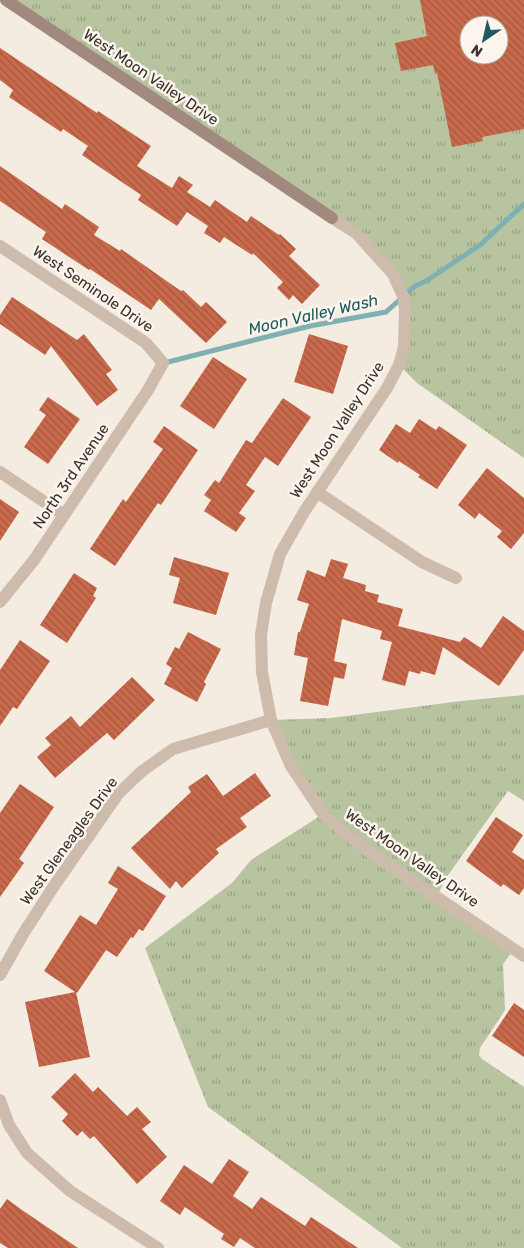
<svg xmlns="http://www.w3.org/2000/svg" width="524" height="1248" font-family="Rubik,sans-serif">
<style>
.grass{fill:url(#grass-tufts);fill-rule:evenodd}
.lines{fill:none;stroke-linecap:round;stroke-linejoin:round}
.stream{stroke:#7fb0b2;stroke-width:5}
.building{fill:url(#building-back-hatch);fill-rule:evenodd}
.street{stroke:#cdbbac;stroke-width:12}
.secondary{stroke:#a18a7d;stroke-width:12}
.labels{text-anchor:middle;stroke-width:5;stroke-linejoin:round;paint-order:stroke}
.street-label{font-size:15px;fill:#3b302b;stroke:#fbf5ee}
.water-label{font-size:16px;font-style:italic;fill:#1f5a5e;stroke:#fbf5ee}
</style>
<defs>
<pattern id="grass-tufts" width="24" height="20" patternUnits="userSpaceOnUse" patternTransform="scale(1.25)"><rect width="24" height="20" fill="#b8c4a0"/><path d="M3 7l-1-3M5 7V3M7 7l1-3M15 17l-1-3M17 17v-4M19 17l1-3" fill="none" stroke="#97a083"/></pattern>
<pattern id="building-back-hatch" width="6" height="6" patternUnits="userSpaceOnUse" patternTransform="scale(1.25)"><rect width="6" height="6" fill="#c8694b"/><path d="M-1 5l2 2M0 0l6 6M5-1l2 2" fill="none" stroke="#a4573f"/></pattern>
</defs>
<rect width="100%" height="100%" fill="#f4ebe1"/>
<g class="grass">
<path d="M6,0H524V458L417,383L399,365L403,296L370,247ZM469,25H499V55H469Z"/>
<path d="M524,695V801L508,791L446,878L437,896L514,949L503,964L505,1010L480,1048L479,1055L482,1059L524,1087V1248H402L208,1107L145,948L232,883L251,860L323,814L271,720L331,718L461,701Z"/>
</g>
<g class="lines">
<path class="stream" d="M164,363L310,326L386,312L415,286L426,281L480,245L524,204"/>
</g>
<g class="building">
<path d="M420,0H524V129L482,137L483,141L452,147L437,73L435,74L433,65L401,71L395,43L427,36ZM469,25H499V55H469Z"/>
<path d="M0,48L97,113L98,111L151,146L137,166L172,188L179,176L193,185L187,192L210,207L215,200L247,222L251,216L279,235L280,234L296,249L289,256L320,285L302,304L293,295L289,300L277,288L283,282L253,253L252,255L224,237L220,243L204,233L208,226L187,212L177,226L138,200L141,195L82,155L88,146L63,129L61,132L9,97L13,90L0,80Z"/>
<path d="M0,166L62,209L65,204L99,227L94,235L120,251L121,249L181,291L183,290L201,307L206,302L227,322L206,343L159,299L151,310L90,269L89,270L42,239L46,232L0,201Z"/>
<path d="M12,297L77,340L84,334L112,370L106,374L118,390L97,406L51,346L45,355L0,324V315Z"/>
<path d="M309,334L348,346L333,394L294,382Z"/>
<path d="M213,357L247,379L214,429L180,406Z"/>
<path d="M48,397L80,419L48,464L24,447L46,415L39,410Z"/>
<path d="M283,398L311,417L278,466L265,457L246,485L255,491L239,513L246,518L236,532L204,511L211,500L204,495L215,480L219,483L246,440L252,443Z"/>
<path d="M419,419L436,430L439,426L467,445L437,489L418,477L420,475L399,461L398,463L379,450L396,424L410,433Z"/>
<path d="M164,426L198,450L161,505L158,503L115,566L90,549L123,499L126,502L163,449L153,442Z"/>
<path d="M487,468L524,498V533L511,549L497,537L502,531L479,513L475,519L458,505Z"/>
<path d="M0,499L19,512L0,541Z"/>
<path d="M174,557L229,573L216,615L173,603L180,578L169,575Z"/>
<path d="M331,559L348,564L343,578L366,585L365,591L379,595L377,602L403,609L398,626L460,642L464,637L481,648L503,616L524,631V650L499,686L443,647L435,675L421,671L420,674L409,671L405,686L382,680L392,642L380,639L382,631L342,619L334,661L347,664L344,679L334,677L328,706L300,701L308,658L294,655L298,632H300L309,604L297,600L307,570L325,577Z"/>
<path d="M74,573L97,588L93,596L96,598L67,643L40,625Z"/>
<path d="M188,632L221,649L204,682L206,684L197,702L164,684L172,668L166,664L175,647L179,649Z"/>
<path d="M20,640L50,661L17,709L13,707L0,726V670Z"/>
<path d="M132,677L155,700L114,740L107,733L55,778L37,757L51,745L45,738L71,716L80,727Z"/>
<path d="M255,773L271,796L240,818L247,827L216,849L219,853L182,888L176,881L170,889L131,848L191,792L188,787L207,774L223,796Z"/>
<path d="M20,784L54,807L19,859L24,863L0,897V813Z"/>
<path d="M496,817L523,835L512,852L524,860V888L519,895L503,884L501,887L466,861Z"/>
<path d="M118,866L166,896L143,931L139,929L133,938L131,937L117,957L106,950L77,993L76,992L90,1057L39,1067L25,1002L75,992L44,971L80,915L96,925L118,889L108,883Z"/>
<path d="M514,1003L524,1010V1057L492,1036Z"/>
<path d="M75,1073L93,1092L98,1087L127,1116L137,1107L151,1122L142,1129L167,1157L137,1184L94,1136L90,1139L82,1131L77,1136L62,1121L68,1114L51,1097Z"/>
<path d="M229,1159L249,1172L233,1196L252,1209L261,1197L305,1226L311,1217L358,1248H255L240,1238L234,1247L221,1239L224,1234L185,1207L180,1215L160,1201L184,1165L212,1184Z"/>
<path d="M7,1199L22,1210L78,1248H8L0,1243V1209Z"/>
</g>
<g class="lines">
<g class="street">
<path d="M332,218L356,233L393,274L403,296L405,309L404,347L399,365L387,388L304,512L280,554L266,603L261,635L262,672L271,720L291,766L323,814L346,834L374,855L524,956"/>
<path d="M0,246L146,343L163,363L148,390L34,560L0,602"/>
<path d="M0,472L64,515"/>
<path d="M317,492L422,562L456,578"/>
<path d="M0,975L23,934L54,886L118,794L141,772L173,749L271,720"/>
<path d="M0,1100L9,1125L27,1153L70,1191L158,1248"/>
</g>
<path class="secondary" d="M6,0L332,218"/>
</g>
<g class="labels">
<g class="street-label">
<text transform="translate(151 77) rotate(34)" y="5">West Moon Valley Drive</text>
<text transform="translate(93 289) rotate(34)" y="5">West Seminole Drive</text>
<text transform="translate(337 430) rotate(-57)" y="5">West Moon Valley Drive</text>
<text transform="translate(71 476) rotate(-56)" y="5">North 3rd Avenue</text>
<text transform="translate(69 841) rotate(-54)" y="5">West Gleneagles Drive</text>
<text transform="translate(412 858) rotate(35)" y="5">West Moon Valley Drive</text>
</g>
<g class="water-label">
<text transform="translate(313 314) rotate(-13)" y="6">Moon Valley Wash</text>
</g>
</g>
<g transform="translate(484 40) rotate(214)"><circle r="24" fill="#fbf5ee" stroke="#aea6a0"/>
<path d="M0-4L9 19L0 12L-9 19Z" fill="#1f5a5e"/>
<text y="-8" font-size="14" font-weight="bold" text-anchor="middle" fill="#3b302b">N</text>
</g>
</svg>
